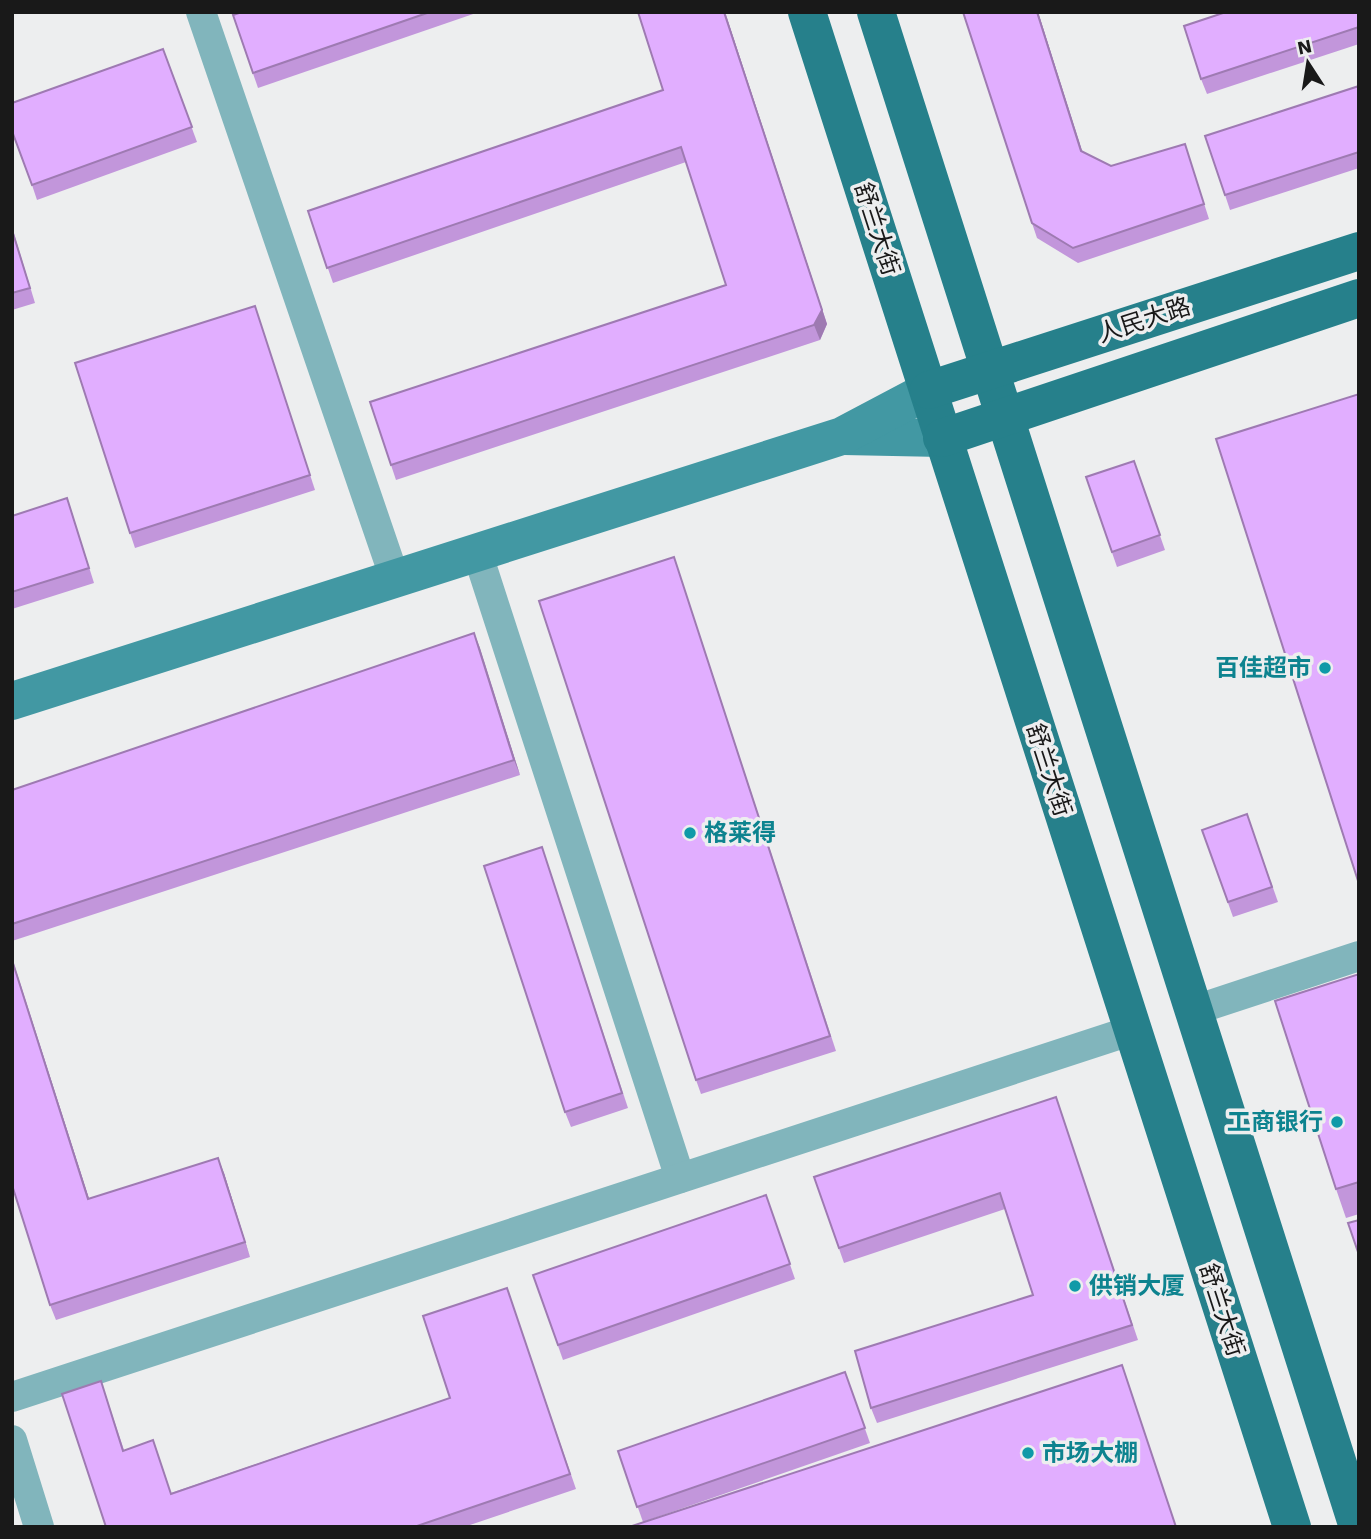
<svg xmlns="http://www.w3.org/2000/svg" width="1371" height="1539" font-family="'Work Sans','Noto Sans SC',sans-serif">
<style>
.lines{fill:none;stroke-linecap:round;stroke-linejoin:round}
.street{stroke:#81b5bc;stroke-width:30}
.secondary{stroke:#4298a3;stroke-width:38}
.primary{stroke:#26808b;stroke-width:38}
.wall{fill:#c296db}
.shaded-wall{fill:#9e7ab2}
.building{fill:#e1aeff;stroke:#9e7ab2;stroke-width:2}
.culture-dot{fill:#0f9aa8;stroke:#edeeef;stroke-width:2.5}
.labels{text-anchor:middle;stroke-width:7;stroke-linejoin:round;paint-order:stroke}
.street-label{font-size:24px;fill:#191919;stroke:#edeeef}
.culture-label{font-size:24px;font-weight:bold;fill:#0d838f;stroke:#edeeef;text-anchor:start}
</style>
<rect width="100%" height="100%" fill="#edeeef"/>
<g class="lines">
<g class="street">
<path d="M201,12L395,579"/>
<path d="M477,552L680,1178"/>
<path d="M1195,1010L1359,956"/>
<path d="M12,1397L1133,1030"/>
<path d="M12,1440L39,1527"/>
</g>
<g class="secondary">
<path d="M844,436L942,438"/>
<path d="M12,701L842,436L929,390"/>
</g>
<g class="primary">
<path d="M807,12L1292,1527"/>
<path d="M876,12L1358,1527"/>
<path d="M929,390L1359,251"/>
<path d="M942,438L1359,298"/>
</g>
</g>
<g class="wall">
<path d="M242,12H479L258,88L233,15Z"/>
<path d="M725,12L827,324L820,340L396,480L391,465L726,285L686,162L333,283L308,211L663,90Z"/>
<path d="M1038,12L1082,152L1111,166L1185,144L1209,219L1078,263L1037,238L1032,223Z"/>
<path d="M1359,12V44L1207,94L1201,79Z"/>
<path d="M163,49L197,142L37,200L32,185Z"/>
<path d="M1359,86V168L1230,210L1225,195Z"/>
<path d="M12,227L35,303L12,310Z"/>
<path d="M255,306L315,490L135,548L130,533Z"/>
<path d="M1134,461L1165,550L1117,567L1086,477Z"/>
<path d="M72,513L94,583L12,609V516Z"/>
<path d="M674,557L836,1051L701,1094L696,1080Z"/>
<path d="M474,633L520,775L12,941V790Z"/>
<path d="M1247,814L1278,902L1233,917L1202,830Z"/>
<path d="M542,847L628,1108L571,1127L565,1112Z"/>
<path d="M12,958L89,1199L224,1173L250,1257L56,1320L50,1305Z"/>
<path d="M1359,974V1214L1346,1218L1336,1189Z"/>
<path d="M1056,1097L1138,1340L877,1423L871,1408L1033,1295L1005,1209L844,1263L814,1177Z"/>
<path d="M766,1195L795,1279L563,1360L533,1275Z"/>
<path d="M507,1288L576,1489L464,1527H106L101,1381L124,1450L171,1493L450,1398Z"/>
<path d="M845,1372L870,1443L643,1522L618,1451Z"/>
</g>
<g class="shaded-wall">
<path d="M725,12L827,324L820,340L814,325Z"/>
<path d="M1037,12H1038L1087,166L1081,151Z"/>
<path d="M474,633L480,648L520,775L514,760Z"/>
<path d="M12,958L94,1214L88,1199Z"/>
<path d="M218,1158L224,1173L250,1257L245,1242Z"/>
</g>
<g class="building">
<path d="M242,12H430L253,73L233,15Z"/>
<path d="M638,12H724L822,310L814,325L391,465L370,402L726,285L681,147L327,268L308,211L663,90Z"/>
<path d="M963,12H1037L1081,151L1111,166L1185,144L1204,204L1073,248L1032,223Z"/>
<path d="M1226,12H1359V27L1201,79L1184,26Z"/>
<path d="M163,49L192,127L32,185L12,131V103Z"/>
<path d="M1359,86V152L1225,195L1205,136Z"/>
<path d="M12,230L30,288L12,293Z"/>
<path d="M255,306L310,475L130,533L75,363Z"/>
<path d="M1359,394V884L1216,439Z"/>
<path d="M1134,461L1160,535L1112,552L1086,477Z"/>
<path d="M67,498L89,568L12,592V516Z"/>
<path d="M674,557L830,1036L696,1080L539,601Z"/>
<path d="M474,633L514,760L12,924V790Z"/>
<path d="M1247,814L1272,887L1228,902L1202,830Z"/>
<path d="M542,847L622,1093L565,1112L484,866Z"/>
<path d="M12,960L88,1199L218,1158L245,1242L50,1305L12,1185Z"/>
<path d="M1359,974V1182L1336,1189L1275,1001Z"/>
<path d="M1056,1097L1132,1325L871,1408L855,1351L1033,1295L1000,1193L839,1248L814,1177Z"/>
<path d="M766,1195L790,1264L558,1345L533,1275Z"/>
<path d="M1359,1220V1255L1348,1223Z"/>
<path d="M507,1288L570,1474L414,1527H106L62,1394L101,1381L123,1451L153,1440L171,1494L450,1398L423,1316Z"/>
<path d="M1122,1365L1176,1527H629Z"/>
<path d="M845,1372L865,1428L637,1507L618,1451Z"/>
</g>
<g class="culture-dot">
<circle cx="1325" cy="668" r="7"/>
<circle cx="690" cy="833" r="7"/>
<circle cx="1337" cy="1122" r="7"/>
<circle cx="1075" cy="1286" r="7"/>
<circle cx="1028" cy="1453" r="7"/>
</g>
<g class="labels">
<g class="street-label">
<text transform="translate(877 229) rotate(72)" y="8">舒兰大街</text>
<text transform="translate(1144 320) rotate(-18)" y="8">人民大路</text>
<text transform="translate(1049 770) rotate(72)" y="8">舒兰大街</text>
<text transform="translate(1222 1310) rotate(72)" y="8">舒兰大街</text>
</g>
<g class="culture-label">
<text x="1311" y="676" text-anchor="end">百佳超市</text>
<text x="704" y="841">格莱得</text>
<text x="1323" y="1130" text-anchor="end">工商银行</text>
<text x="1089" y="1294">供销大厦</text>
<text x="1042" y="1461">市场大棚</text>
</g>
</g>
<rect width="1371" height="1539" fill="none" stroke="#191919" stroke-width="28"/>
<g transform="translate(1308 63) rotate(348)" stroke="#edeeef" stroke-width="5" paint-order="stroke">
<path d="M0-5L12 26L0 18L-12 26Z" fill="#191919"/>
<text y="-10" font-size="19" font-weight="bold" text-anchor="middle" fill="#191919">N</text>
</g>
</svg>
